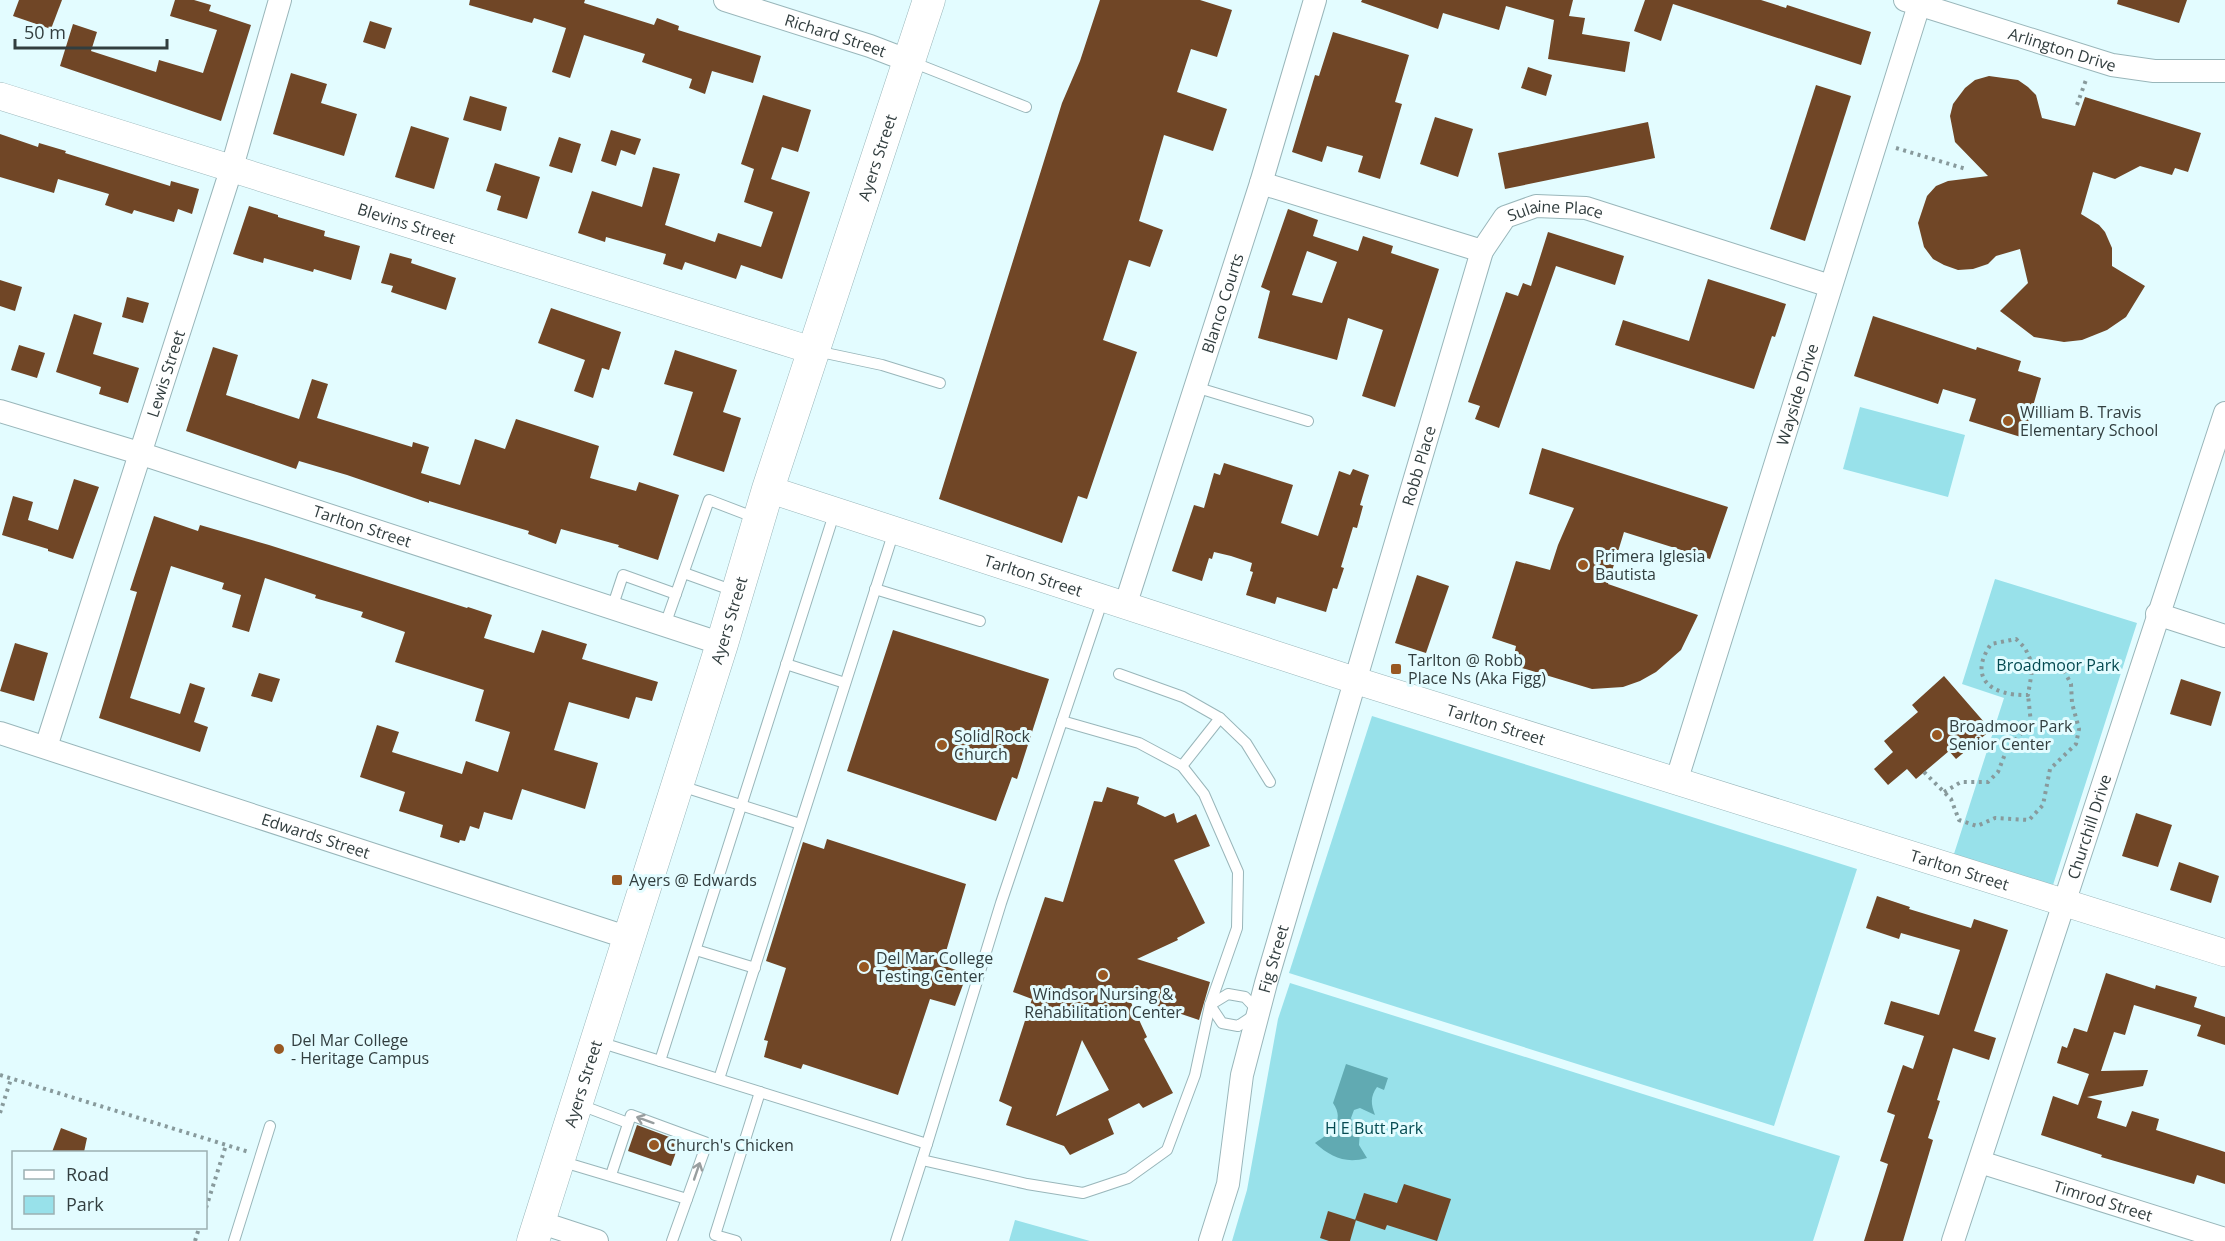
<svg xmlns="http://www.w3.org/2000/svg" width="2225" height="1241" font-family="'Open Sans',sans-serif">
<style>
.green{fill:#98e1ea}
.water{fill:#61aab2}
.building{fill:#704626;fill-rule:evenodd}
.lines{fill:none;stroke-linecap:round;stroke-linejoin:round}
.service-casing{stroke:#99b6ba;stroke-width:12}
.minor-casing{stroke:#99b6ba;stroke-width:24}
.tertiary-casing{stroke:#99b6ba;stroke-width:28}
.secondary-casing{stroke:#99b6ba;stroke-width:33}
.path{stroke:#889a9c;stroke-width:4;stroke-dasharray:3 4.5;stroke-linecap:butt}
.service{stroke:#fff;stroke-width:10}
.minor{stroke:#fff;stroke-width:22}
.tertiary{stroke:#fff;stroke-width:27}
.secondary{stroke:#fff;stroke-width:32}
.oneway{stroke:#989e9f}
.poi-dot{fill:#985822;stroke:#e3fcff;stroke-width:2}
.labels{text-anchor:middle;stroke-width:6;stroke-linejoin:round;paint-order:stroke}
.street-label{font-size:16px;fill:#323e3f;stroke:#e3fcff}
.poi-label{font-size:16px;fill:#323e3f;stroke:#e3fcff;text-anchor:start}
.park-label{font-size:16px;fill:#044a51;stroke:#e3fcff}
</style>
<rect width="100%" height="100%" fill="#e3fcff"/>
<g class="green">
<path d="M1860,407L1965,435L1948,497L1843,469Z"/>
<path d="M1995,579L2137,623L2053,885L1953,857L2004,698L1962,684Z"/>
<path d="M1372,716L1857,869L1774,1126L1289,973Z"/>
<path d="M1290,983L1840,1156L1813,1241H1232L1247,1190L1278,1019Z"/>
<path d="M1015,1220L1090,1241H1009Z"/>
</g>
<path class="water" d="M1346,1064L1388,1078L1384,1090L1377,1087C1370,1097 1371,1104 1375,1115L1360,1108L1354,1110L1351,1118L1353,1124L1360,1130L1359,1145L1367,1158C1345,1164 1331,1157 1315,1143C1330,1133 1346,1122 1333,1103Z"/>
<g class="building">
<path d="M19,0H62L51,29L13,16Z"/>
<path d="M175,0H194L211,5L209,11L251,25L221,121L60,66L73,24L97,32L91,51L156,72L159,60L203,73L217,30L170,16Z"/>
<path d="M470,0H585L584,3L654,25L657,18L679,26L678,30L761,56L753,83L712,71L705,94L689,88L692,79L642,62L645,54L584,35L570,78L552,72L566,28L534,18L532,23L469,5Z"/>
<path d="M1100,0H1200L1232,10L1217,57L1191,49L1177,92L1227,109L1213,151L1164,135L1139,221L1163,230L1150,267L1129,260L1103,340L1137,352L1087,499L1078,496L1062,543L939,499L1062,103L1080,61Z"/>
<path d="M1362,0H1573L1569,16L1585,18L1582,34L1630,42L1625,72L1548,59L1554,20L1506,6L1499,30L1443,13L1438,29L1361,2Z"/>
<path d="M1645,0H1761L1786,8L1787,5L1871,32L1861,65L1673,4L1661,41L1634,31Z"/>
<path d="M2118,0H2187L2179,23L2117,4Z"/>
<path d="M370,21L392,28L385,49L363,42Z"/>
<path d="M1333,32L1409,55L1395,102L1402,104L1380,179L1358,172L1363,156L1327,146L1322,162L1292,152L1315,75L1319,76Z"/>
<path d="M1528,67L1552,75L1546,96L1521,88Z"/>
<path d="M291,73L327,84L321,103L357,114L344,156L273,134Z"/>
<path d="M1989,76L2018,80L2028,87L2036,95L2042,118L2075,126L2085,97L2201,133L2188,172L2175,168L2172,175L2140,166L2115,179L2093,172L2081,214L2099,225L2105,232L2112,248V266L2145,286L2126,317L2107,330L2082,340L2064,342L2034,337L2000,311L2028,283L2020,249L1996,256L1988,264L1973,269L1958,270L1944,265L1933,259L1924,247L1918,223L1927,196L1936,186L1948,181L1988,176L1955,142L1950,116L1953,104L1965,88L1975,80Z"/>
<path d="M1816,85L1851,96L1805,241L1770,229Z"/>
<path d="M763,95L811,110L798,152L782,147L771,179L810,192L782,279L741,265L736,279L685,262L682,270L663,264L666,254L606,237L605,242L578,233L592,191L642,207L653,167L680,174L665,225L715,242L718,233L761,247L773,212L744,202L754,169L741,164Z"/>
<path d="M470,96L507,107L501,131L463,120Z"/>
<path d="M1435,117L1473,129L1458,177L1420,164Z"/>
<path d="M1648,122L1655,158L1505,189L1498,153Z"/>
<path d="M411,126L449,138L434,189L395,177Z"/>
<path d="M611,130L641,139L635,155L621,150L616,166L601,161Z"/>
<path d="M0,134L38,147L39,143L66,151L65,153L170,186L171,181L199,189L192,214L178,209L174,222L134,210L132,214L105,205L109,194L58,179L54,193L0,177Z"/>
<path d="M559,137L581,144L572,173L549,166Z"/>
<path d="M495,163L540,177L527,219L497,210L501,196L486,191Z"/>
<path d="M249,206L278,215V217L325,231L324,236L360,246L351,280L314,269L313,272L264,258L263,263L233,254Z"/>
<path d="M1288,209L1318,220L1313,236L1358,251L1363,236L1393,246L1391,253L1439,269L1395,407L1362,396L1383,330L1348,318L1337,360L1258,338L1270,291L1261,287ZM1307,251L1337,262L1322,303L1292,295Z"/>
<path d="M1548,232L1624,256L1615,285L1556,266L1499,428L1475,419L1480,406L1468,402L1506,292L1518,296L1523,283L1531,286Z"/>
<path d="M390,253L412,259L411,263L456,278L446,310L391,292L393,286L381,283Z"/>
<path d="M1708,279L1786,304L1775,337L1772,336L1754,389L1615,345L1623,320L1689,341Z"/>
<path d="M0,280L22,287L15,311L0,306Z"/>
<path d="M127,297L149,303L143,323L122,317Z"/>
<path d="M551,308L621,332L609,370L602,368L593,398L574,391L585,360L538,343Z"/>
<path d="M74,314L102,323L93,354L139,368L128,403L99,394L101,387L56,372Z"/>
<path d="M1873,316L1976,350L1977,347L2021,361L2018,371L2041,378L2024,438L1969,421L1976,399L1943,389L1938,404L1854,376Z"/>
<path d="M19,345L45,353L37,378L11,370Z"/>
<path d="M213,347L238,355L226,395L299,419L312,379L328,384L317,418L412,447L413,442L429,447L421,473L460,485L475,439L505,449L516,419L599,446L590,478L636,491L639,482L679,495L658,560L618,547L619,545L561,529L556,544L528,534L529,531L429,501V503L347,475L299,461L296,469L186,431Z"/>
<path d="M675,350L737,370L723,412L741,418L724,472L673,455L693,392L664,384Z"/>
<path d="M1542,448L1728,507L1710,559L1624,532L1608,584L1698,615L1681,650L1656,672L1640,681L1623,687L1592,689L1512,665L1516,646L1492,638L1516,561L1550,570L1558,545L1574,508L1529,494Z"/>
<path d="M1224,463L1293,485L1281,523L1318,536L1339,471L1350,475L1353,469L1369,475L1360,505L1363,506L1357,528L1353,527L1341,567L1344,568L1337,589L1333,588L1326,612L1277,597L1275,604L1246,595L1253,572L1250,571L1252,563L1231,556L1214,552L1212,559L1209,558L1202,581L1172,571L1194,505L1204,508L1214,473L1220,475Z"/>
<path d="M74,479L99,487L73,559L48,551V549L2,535L13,496L33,502L28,520L58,530Z"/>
<path d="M154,516L198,531L200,525L269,545L467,608L468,607L492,615L484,638L534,653L542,630L587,644L582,659L658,682L652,701L636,697L629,719L569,702L554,750L598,763L585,809L522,789L512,820L484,812L479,829L470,826L465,841L460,840L459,843L440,837L443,825L399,811L405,792L360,777L377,725L399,732L392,752L462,774L466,761L498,772L510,732L475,721L484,690L395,662L405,632L361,617L363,612L315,598L316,595L265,578L249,632L232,627L241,595L222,589L224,583L171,566L130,698L180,714L190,683L205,688L194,722L208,727L200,752L99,718L137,592L130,590Z"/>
<path d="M1417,575L1449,586L1426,653L1395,643Z"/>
<path d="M893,630L1049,679L1017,779L1012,777L996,821L847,771Z"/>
<path d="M15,643L48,653L34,701L0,691Z"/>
<path d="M259,673L280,679L272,702L251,696Z"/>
<path d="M1944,676L1991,730L1956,759L1949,751L1916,779L1907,769L1888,785L1874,769L1893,752L1884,741L1918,712L1912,705Z"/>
<path d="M2181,679L2221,692L2211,726L2170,714Z"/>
<path d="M1107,787L1139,797L1137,804L1165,817L1174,813L1177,823L1196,814L1210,846L1174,860L1205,923L1177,938L1178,940L1137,959L1210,982L1199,1020L1128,996L1147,1037L1144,1039L1173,1093L1143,1108L1139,1103L1108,1119L1114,1134L1070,1155L1064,1146L1006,1125L1012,1107L999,1101L1032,999L1013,992L1045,897L1063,902L1094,801L1102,802ZM1082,1040L1109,1090L1056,1116Z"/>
<path d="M2136,813L2172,825L2158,867L2122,856Z"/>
<path d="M827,839L966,884L942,965L967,974L955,1006L930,999L898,1095L803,1064L801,1069L764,1057L768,1041L764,1040L786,968L766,961L803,842L824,849Z"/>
<path d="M2179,862L2219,876L2211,903L2170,890Z"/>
<path d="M1877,896L1910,907L1909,909L1971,928L1974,919L2008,930L1974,1031L1996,1038L1989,1060L1953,1048L1937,1100L1940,1101L1928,1138L1933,1140L1903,1241H1864L1888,1164L1880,1161L1895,1115L1887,1112L1903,1065L1913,1069L1924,1036L1884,1024L1891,1001L1939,1015L1960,950L1901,933L1899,939L1866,928Z"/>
<path d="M2106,973L2155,989L2156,985L2197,997L2194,1007L2225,1017V1045L2197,1036L2201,1025L2134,1005L2125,1035L2114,1032L2101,1071L2148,1070L2143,1086L2087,1097L2102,1101L2097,1118L2126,1127L2132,1111L2159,1119L2156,1130L2225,1152V1184L2197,1175L2194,1184L2101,1157L2102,1155L2041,1135L2053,1096L2078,1105L2089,1074L2057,1063L2062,1046L2067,1048L2074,1028L2087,1032Z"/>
<path d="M637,1125L680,1141L671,1166L628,1151Z"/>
<path d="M61,1128L87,1138L84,1152H52Z"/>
<path d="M1404,1184L1451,1199L1437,1241L1387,1225L1385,1230L1355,1220L1364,1193L1397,1203Z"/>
<path d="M1328,1211L1356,1220L1350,1241H1329L1320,1238Z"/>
</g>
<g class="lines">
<g class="service-casing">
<g id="service">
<path d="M912,62L1026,107"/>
<path d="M816,351L882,365L940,383"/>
<path d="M1195,387L1308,421"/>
<path d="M684,573L734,591"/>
<path d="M875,589L980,621"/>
<path d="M612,608L623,575L676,594"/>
<path d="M665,625L709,500L756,518"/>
<path d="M786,664L845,683"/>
<path d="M1119,674L1183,697L1220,718L1182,766"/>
<path d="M1220,718L1246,743L1270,782"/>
<path d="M681,786L800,824"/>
<path d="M696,950L755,968"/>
<path d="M1228,994L1245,997L1259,1012L1238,1026L1222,1023L1210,1005Z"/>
<path d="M599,1042L927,1144L896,1241"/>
<path d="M660,1061L835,511"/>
<path d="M719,1079L894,531"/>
<path d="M578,1104L628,1123"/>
<path d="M927,1144L1001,903L1103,599"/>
<path d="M922,1160L1027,1184L1083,1193L1128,1178L1167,1150L1195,1075L1210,1005L1237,928L1238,872L1204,794L1182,766L1139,743L1062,721"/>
<path d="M560,1161L687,1199L672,1241"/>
<path d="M611,1175L631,1115L707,1143L687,1199"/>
<path d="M234,1241L270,1126"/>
<path d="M736,1241L715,1235L760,1092"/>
</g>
</g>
<g class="minor-casing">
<g id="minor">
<path id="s1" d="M725,0L870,46L909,61"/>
<path id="s2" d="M1905,0L2112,65L2154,71H2225"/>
<path id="s3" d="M1261,183L1482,251L1505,217L1536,206L1586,208L1830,286"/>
<path id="s4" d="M0,411L139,453L722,644"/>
<path id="s5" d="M1125,606L1261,183L1315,0"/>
<path d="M2157,614L2225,636"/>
<path id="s6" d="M0,733L629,938"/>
<path id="s7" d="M46,747L232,167L280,0"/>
<path id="s8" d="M1676,782L1919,5"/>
<path id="s9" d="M1980,1162L2225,1239"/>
<path d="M539,1222L597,1241"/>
<path id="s10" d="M1210,1241L1228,1184L1242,1075L1266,983L1482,251"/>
<path id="s11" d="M1953,1241C2046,966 2132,688 2225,413"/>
</g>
</g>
<g class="tertiary-casing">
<g id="tertiary">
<path id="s12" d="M0,96L814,351"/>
<path id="s13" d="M768,489L1354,680L2225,953"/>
</g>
</g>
<g class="secondary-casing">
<g id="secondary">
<path id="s14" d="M533,1241L722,644L768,489L929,0"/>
</g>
</g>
<g class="path">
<path d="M2077,105L2087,77"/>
<path d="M1896,148L1966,169"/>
<path d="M1924,772L1951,799L1959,820L1977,826L1995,818L2029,820L2043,805L2050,769L2076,744L2079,729L2072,703L2071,684L2060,663L2033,665L2025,648L2016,639L1991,644C1967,679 1992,696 2028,695L2033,665"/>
<path d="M1944,792L1961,782H1988L1998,772L2007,749L2031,723L2028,695"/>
<path d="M0,1075L249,1152"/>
<path d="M0,1113L11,1079"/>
<path d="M206,1208L226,1145"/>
<path d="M195,1241L199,1228"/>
</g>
<use href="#service" class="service"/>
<use href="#minor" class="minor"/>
<use href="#tertiary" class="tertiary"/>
<use href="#secondary" class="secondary"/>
</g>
<defs><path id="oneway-shaft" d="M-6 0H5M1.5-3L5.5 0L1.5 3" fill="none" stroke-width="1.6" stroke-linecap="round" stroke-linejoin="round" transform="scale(1.5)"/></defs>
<g class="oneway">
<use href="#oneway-shaft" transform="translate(645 1120) rotate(-160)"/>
<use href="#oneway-shaft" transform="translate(697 1171) rotate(-71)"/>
</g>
<g class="poi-dot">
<circle cx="2008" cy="421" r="6"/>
<circle cx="1583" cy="565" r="6"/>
<rect x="1390" y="663" width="12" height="12" rx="3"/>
<circle cx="1937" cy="735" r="6"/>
<circle cx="942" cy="745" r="6"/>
<rect x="611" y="874" width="12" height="12" rx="3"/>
<circle cx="864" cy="967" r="6"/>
<circle cx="1103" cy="975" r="6"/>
<circle cx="279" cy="1049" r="6"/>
<circle cx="654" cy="1145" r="6"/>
</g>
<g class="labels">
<g class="street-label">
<text dy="6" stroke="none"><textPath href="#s1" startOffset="116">Richard Street</textPath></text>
<text dy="6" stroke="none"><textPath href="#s2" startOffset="165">Arlington Drive</textPath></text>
<text dy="6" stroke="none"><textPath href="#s14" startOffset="1137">Ayers Street</textPath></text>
<text dy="6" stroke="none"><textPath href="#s3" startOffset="324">Sulaine Place</textPath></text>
<text dy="6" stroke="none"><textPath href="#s12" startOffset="426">Blevins Street</textPath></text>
<text dy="6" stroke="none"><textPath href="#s5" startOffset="318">Blanco Courts</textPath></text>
<text dy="6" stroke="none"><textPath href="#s7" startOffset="392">Lewis Street</textPath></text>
<text dy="6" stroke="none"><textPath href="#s8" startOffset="406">Wayside Drive</textPath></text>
<text dy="6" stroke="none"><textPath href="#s10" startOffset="804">Robb Place</textPath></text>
<text dy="6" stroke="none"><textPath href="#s4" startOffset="380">Tarlton Street</textPath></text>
<text dy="6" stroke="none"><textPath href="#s13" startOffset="279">Tarlton Street</textPath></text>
<text dy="6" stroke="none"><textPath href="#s14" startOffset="651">Ayers Street</textPath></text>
<text dy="6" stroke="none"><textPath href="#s13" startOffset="765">Tarlton Street</textPath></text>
<text dy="6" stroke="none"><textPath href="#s11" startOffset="436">Churchill Drive</textPath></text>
<text dy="6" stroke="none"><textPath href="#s6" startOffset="332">Edwards Street</textPath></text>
<text dy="6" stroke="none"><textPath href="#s13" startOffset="1251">Tarlton Street</textPath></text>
<text dy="6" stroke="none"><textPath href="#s10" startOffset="290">Fig Street</textPath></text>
<text dy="6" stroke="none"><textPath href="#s14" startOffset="165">Ayers Street</textPath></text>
<text dy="6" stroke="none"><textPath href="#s9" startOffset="129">Timrod Street</textPath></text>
</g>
<g class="poi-label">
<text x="2020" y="418">William B. Travis<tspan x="2020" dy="18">Elementary School</tspan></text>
<text x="1595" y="562">Primera Iglesia<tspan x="1595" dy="18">Bautista</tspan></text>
<text x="1408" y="666">Tarlton @ Robb<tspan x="1408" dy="18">Place Ns (Aka Figg)</tspan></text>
<text x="1949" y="732">Broadmoor Park<tspan x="1949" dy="18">Senior Center</tspan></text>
<text x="954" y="742">Solid Rock<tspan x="954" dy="18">Church</tspan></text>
<text x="629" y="886">Ayers @ Edwards</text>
<text x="876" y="964">Del Mar College<tspan x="876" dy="18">Testing Center</tspan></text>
<text x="1103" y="1000" text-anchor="middle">Windsor Nursing &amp;<tspan x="1103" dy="18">Rehabilitation Center</tspan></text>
<text x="291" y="1046">Del Mar College<tspan x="291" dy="18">- Heritage Campus</tspan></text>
<text x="666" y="1151">Church's Chicken</text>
</g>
<g class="park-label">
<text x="2058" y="671">Broadmoor Park</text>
<text x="1374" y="1134">H E Butt Park</text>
</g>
</g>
<rect x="12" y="1151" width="195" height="78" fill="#e3fcff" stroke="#9cb0b2" stroke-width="1.5"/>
<rect x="24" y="1170" width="30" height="9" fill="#ffffff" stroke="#9cb0b2" stroke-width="1.5"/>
<text x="66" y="1181" font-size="18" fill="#323e3f">Road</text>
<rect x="24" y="1196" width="30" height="18" fill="#98e1ea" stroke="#9cb0b2" stroke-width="1.5"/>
<text x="66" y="1211" font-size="18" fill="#323e3f">Park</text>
<path d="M15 39v9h152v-9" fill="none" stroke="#323e3f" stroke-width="3"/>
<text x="24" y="39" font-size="18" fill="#323e3f" stroke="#e3fcff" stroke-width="4.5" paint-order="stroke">50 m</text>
</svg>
